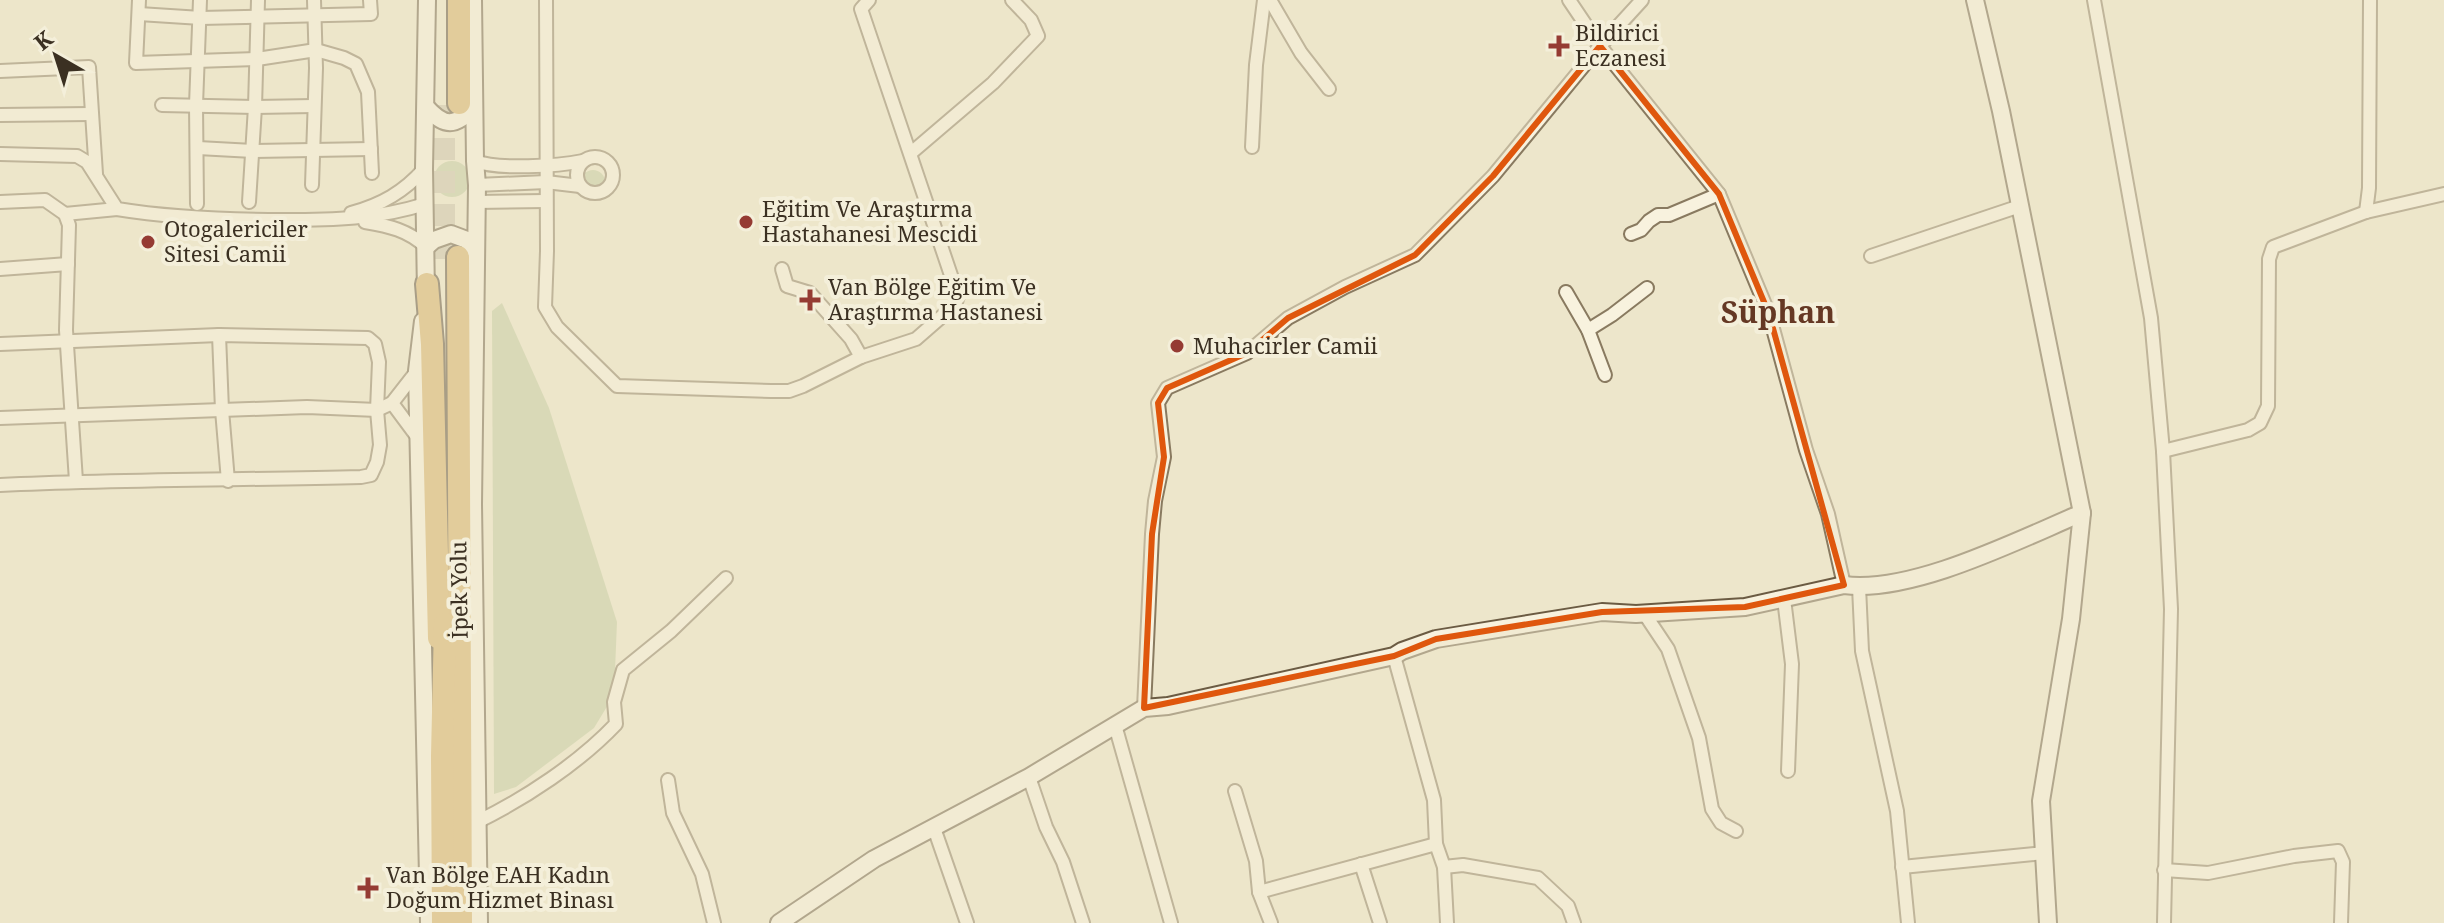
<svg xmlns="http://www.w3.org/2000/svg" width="2444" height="923" font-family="'Noto Serif',serif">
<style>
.green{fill:#c2cb9f}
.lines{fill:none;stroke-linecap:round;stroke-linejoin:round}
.highway-tunnel{stroke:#c9c2a9;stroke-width:22;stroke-dasharray:22 11;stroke-linecap:butt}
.street-casing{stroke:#897a60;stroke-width:16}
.secondary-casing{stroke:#6b5b43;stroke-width:20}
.highway-casing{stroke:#574833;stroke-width:26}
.street{stroke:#f8f2de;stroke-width:12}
.secondary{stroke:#f8f2de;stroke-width:16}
.highway{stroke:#d5ad63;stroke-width:22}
.marked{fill:none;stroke:#df570d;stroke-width:6;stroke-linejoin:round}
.poi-dot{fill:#953b33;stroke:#f4efda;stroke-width:3}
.labels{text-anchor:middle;stroke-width:8;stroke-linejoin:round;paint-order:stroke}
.poi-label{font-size:22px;fill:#3b3022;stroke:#f4efda;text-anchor:start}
.street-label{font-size:22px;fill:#3b3022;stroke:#f4efda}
.district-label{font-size:30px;font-weight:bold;fill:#653824;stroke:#f4efda}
</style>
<rect width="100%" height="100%" fill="#ede6cb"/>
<g class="green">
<circle cx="452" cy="179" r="18"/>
<circle cx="593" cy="182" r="12"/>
<path d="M502,303L549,408L617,622L614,695L594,728L516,787L494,794L492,311Z"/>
</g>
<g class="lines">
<path class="highway-tunnel" d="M444,259V102"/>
<g class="street-casing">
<g id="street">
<path d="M139,0L136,63L257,59L316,50L344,58L356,64L368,92L372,173"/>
<path d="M546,0L547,251L545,307L557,327L617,386L771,391H789L803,386L861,357L916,339L955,305L958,296L861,9L869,0"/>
<path d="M1270,0L1301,53L1329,89"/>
<path d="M1569,0L1600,46L1719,194L1769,314L1806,450L1828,514L1844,585"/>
<path d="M2094,0L2151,318L2163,451L2171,609L2164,923"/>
<path d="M139,14L201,18L371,14L370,0"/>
<path d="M0,71L89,67L96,174"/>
<path d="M162,105L255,107L314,106"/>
<path d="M0,115L91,114"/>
<path d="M1252,147L1256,65L1264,0"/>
<path d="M198,148L253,151L371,149"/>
<path d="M911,153L993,83L1038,36L1031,20L1012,0"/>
<path d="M0,154L77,156L87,162L117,209C172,218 228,220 284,220C332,220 378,219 425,204"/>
<circle cx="595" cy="175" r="18"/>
<path d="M475,161C498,170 558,166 583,161"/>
<path d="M312,185L316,68L314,0"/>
<path d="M477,185L546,182L580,186"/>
<path d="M0,202L45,200L65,214L69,225L66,330L76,481"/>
<path d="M249,202L255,107L258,0"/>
<path d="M476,202L546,201"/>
<path d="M197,204L196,105L200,0"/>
<path d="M2366,212L2369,188L2370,0"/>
<path d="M351,213C381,205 404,192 424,169"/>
<path d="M65,214L117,209"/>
<path d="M365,222C389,226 408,230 426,247"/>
<path d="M1631,234L1641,230L1649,221L1658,215H1669L1719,194"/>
<path d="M1871,256L2020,206"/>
<path d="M0,269L68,264"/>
<path d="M782,269L787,286L810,293L851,339L861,357"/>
<path d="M1566,292L1588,330L1605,375"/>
<path d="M1588,330L1612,315L1647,288"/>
<path d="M219,335L222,410L228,481"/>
<path d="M0,344L219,335L368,338L375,344L379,362L377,410L380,445L377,462L371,475L361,477C241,480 120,479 0,485"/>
<path d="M417,371L392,403L418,438"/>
<path d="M0,418L307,407L377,410L392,403"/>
<path d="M2163,451L2248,430L2260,423L2268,406L2269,259L2273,247L2366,212L2444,194"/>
<path d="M1859,587L1862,651L1897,811L1908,923"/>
<path d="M1784,599L1792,664L1788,771"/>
<path d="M1644,613L1668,649L1699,738L1712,809L1721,823L1736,831"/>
<path d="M1394,656L1434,800L1436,844"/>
<path d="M1144,708L1152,534L1155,501L1164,457L1158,403L1167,388L1247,353L1288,318L1345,287L1415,255L1493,176L1600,46L1642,0"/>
<path d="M1115,725L1171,923"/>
<path d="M1029,777L1046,827L1063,862L1083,923"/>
<path d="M668,780L673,813L702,874L714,923"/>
<path d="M1235,791L1256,861L1259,892L1271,923"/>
<path d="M477,822C526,798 579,763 616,724L614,702L623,670L671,631L726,578"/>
<path d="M934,828L967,923"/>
<path d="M1361,864L1380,923"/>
<path d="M1444,867L1447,923"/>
<path d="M1902,867L2044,853"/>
<path d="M2164,870L2208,873L2294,856L2338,851L2343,862L2341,923"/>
<path d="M1259,892L1436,844L1444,867L1463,865L1538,878L1568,906L1574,923"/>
</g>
</g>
<g class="secondary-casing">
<g id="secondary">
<path d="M473,0L475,161L477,185L473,504L479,923"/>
<path d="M1975,0L2001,111L2082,513L2071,619L2041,801L2048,923"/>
<path d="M426,107C444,127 456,128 474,106"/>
<path d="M426,247L434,240L451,234L467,240L476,254"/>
<path d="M426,294L424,169L427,0"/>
<path d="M423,321L417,371L429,923"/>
<path d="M779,923L874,859L1029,777L1144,708L1168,706L1394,656L1402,651L1436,639L1602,612L1636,614L1745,607L1844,585C1912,594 2018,540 2082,513"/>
</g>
</g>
<g class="highway-casing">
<g id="highway">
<path d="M459,103V0"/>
<path d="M458,257L461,923"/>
<path d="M427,284L432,344L439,638"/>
<path d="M443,923L442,756L445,624"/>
</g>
</g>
<use href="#street" class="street"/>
<use href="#secondary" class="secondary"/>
<use href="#highway" class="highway"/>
</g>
<path d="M0 0H2444V923H0ZM1600,46L1719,194L1769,314L1844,585L1745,607L1602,612L1436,639L1394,656L1144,708L1152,534L1164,457L1158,403L1167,388L1247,353L1288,318L1415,255L1493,176Z" fill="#ede6cb" fill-opacity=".55" fill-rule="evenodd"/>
<path class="marked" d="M1600,46L1719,194L1769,314L1844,585L1745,607L1602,612L1436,639L1394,656L1144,708L1152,534L1164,457L1158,403L1167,388L1247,353L1288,318L1415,255L1493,176Z"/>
<g class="poi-dot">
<path d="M1555 34h8v8h8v8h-8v8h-8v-8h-8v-8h8z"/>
<circle cx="746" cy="222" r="8"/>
<circle cx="148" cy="242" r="8"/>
<path d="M806 288h8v8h8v8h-8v8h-8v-8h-8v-8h8z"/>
<circle cx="1177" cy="346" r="8"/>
<path d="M364 876h8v8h8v8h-8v8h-8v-8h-8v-8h8z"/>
</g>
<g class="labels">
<g class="poi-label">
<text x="1575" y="41">Bildirici<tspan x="1575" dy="25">Eczanesi</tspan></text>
<text x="762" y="217">Eğitim Ve Araştırma<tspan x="762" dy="25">Hastahanesi Mescidi</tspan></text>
<text x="164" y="237">Otogalericiler<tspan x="164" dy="25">Sitesi Camii</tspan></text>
<text x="828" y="295">Van Bölge Eğitim Ve<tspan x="828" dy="25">Araştırma Hastanesi</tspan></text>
<text x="1193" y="354">Muhacirler Camii</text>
<text x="386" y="883">Van Bölge EAH Kadın<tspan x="386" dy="25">Doğum Hizmet Binası</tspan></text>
</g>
<g class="street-label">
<text transform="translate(459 590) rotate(-91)" y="8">İpek Yolu</text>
</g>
<g class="district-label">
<text x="1778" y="323">Süphan</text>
</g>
</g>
<g transform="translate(56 56) rotate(321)" stroke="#f4efda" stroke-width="6" paint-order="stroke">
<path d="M0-6L14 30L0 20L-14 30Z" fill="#3b3022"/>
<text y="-12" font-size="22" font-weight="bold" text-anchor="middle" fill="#3b3022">K</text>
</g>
</svg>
